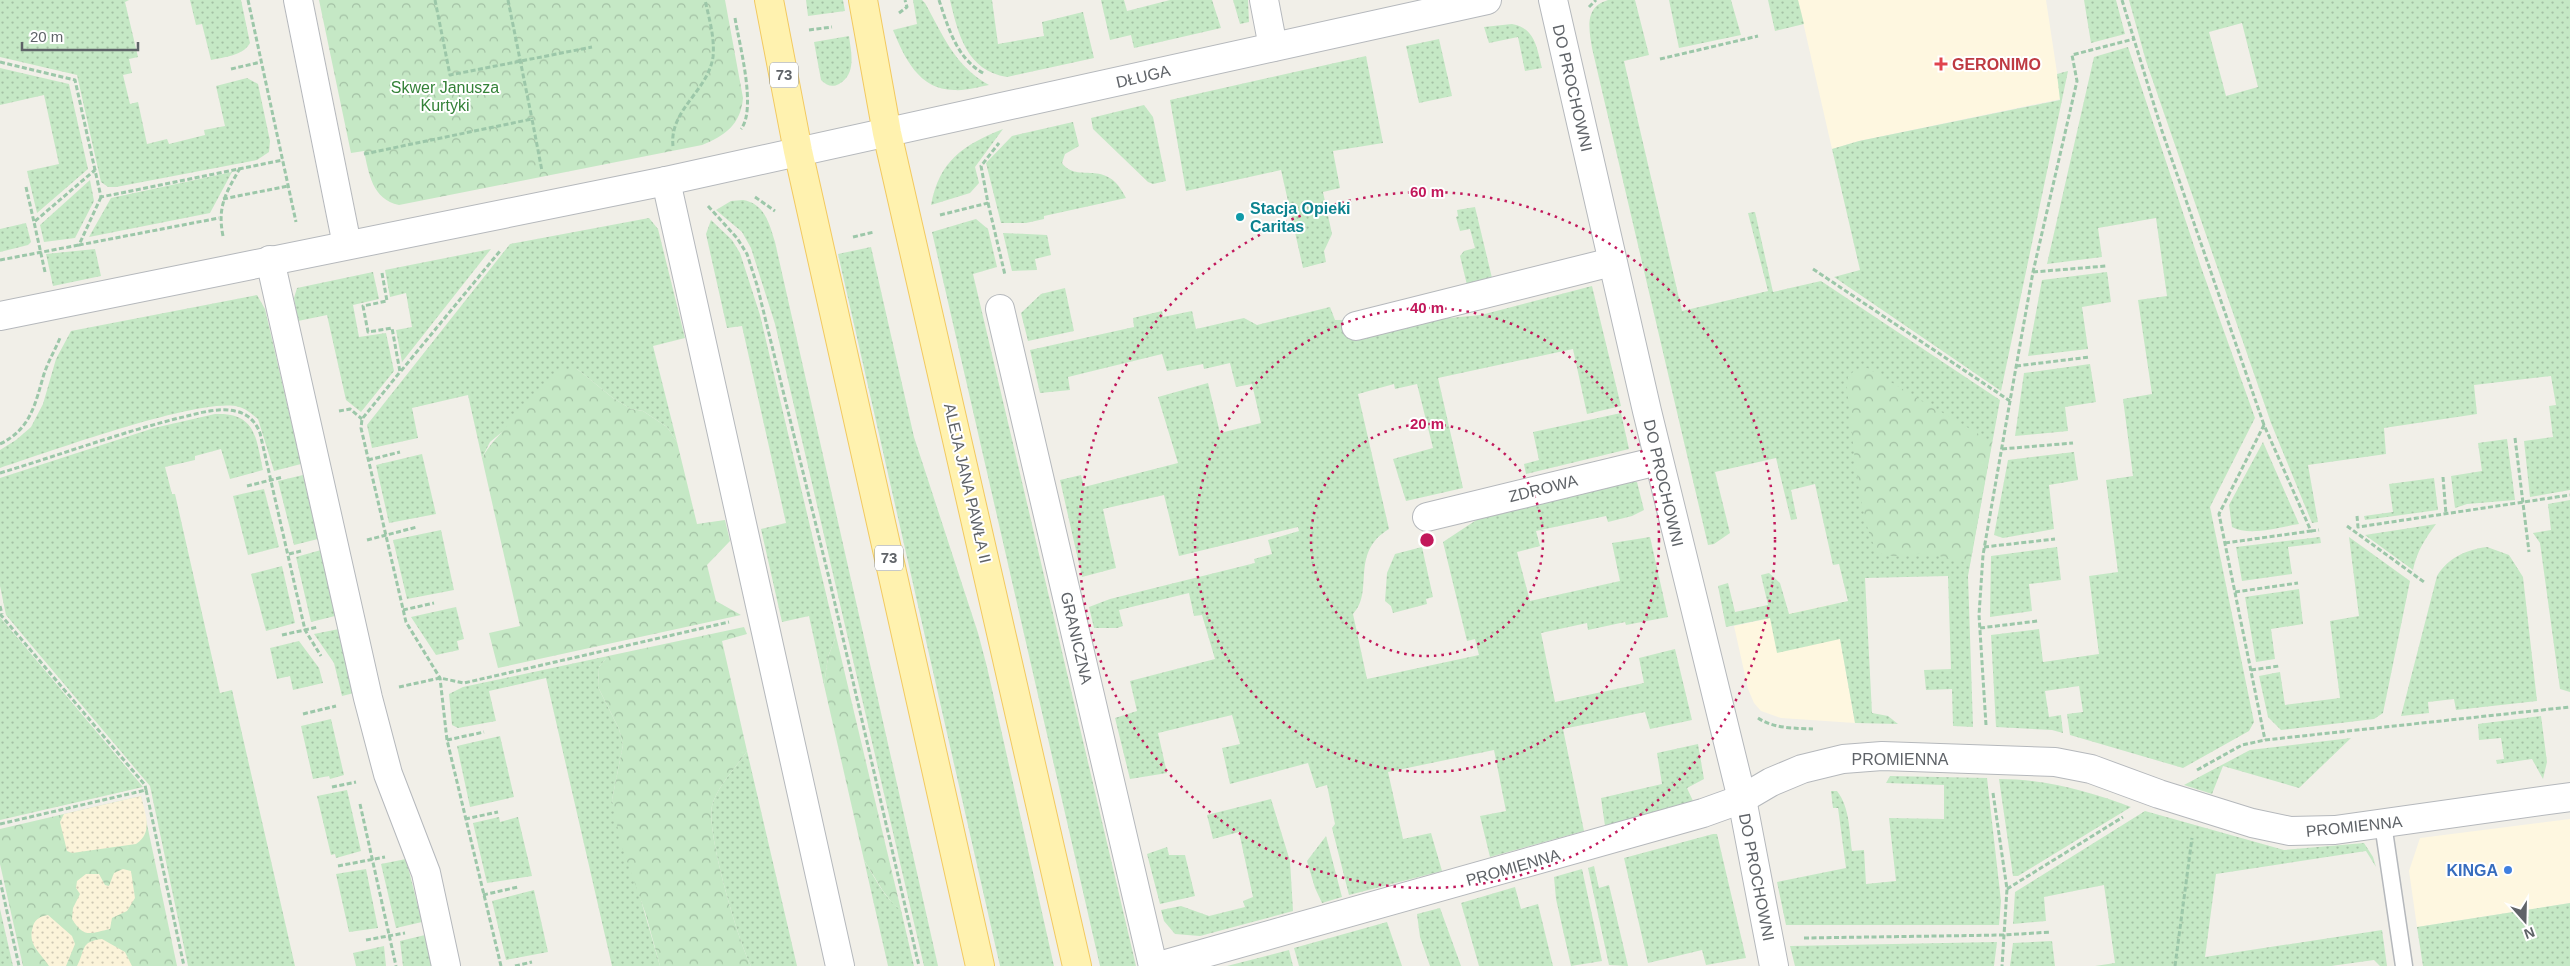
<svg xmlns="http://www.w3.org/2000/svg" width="2570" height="966" font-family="Arial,sans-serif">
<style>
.commercial{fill:#fef7e0}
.grass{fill:url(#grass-dots);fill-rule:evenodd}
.forest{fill:url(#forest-crowns)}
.sand{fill:url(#sand-dots)}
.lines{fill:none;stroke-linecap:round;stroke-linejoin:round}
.service-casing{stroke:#b5b8bc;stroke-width:19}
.minor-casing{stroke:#b5b8bc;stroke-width:30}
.primary-casing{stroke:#f2c960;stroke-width:30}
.path{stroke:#9cc7a9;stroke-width:3;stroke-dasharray:5 2.5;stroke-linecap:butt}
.service{stroke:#fff;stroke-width:16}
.minor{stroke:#fff;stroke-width:28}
.primary{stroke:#fff2af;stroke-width:28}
.ring{fill:none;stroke:#c2185b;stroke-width:2.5;stroke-dasharray:2.5 5}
.health-dot{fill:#e0444e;stroke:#fff;stroke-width:2}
.culture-dot{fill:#0f9aa8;stroke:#fff;stroke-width:2}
.shop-dot{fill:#3f7fe0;stroke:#fff;stroke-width:2}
.labels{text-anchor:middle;stroke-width:4;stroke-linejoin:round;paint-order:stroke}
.shield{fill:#fff;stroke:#8f9295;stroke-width:1}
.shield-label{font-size:15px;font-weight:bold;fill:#5f6368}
.health-label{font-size:16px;font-weight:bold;fill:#be3a42;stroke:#fff;text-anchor:start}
.street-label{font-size:16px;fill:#5f6368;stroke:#fff}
.park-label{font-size:16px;fill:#348238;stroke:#fff}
.culture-label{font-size:16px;font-weight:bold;fill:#0d838f;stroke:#fff;text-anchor:start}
.shop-label{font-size:16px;font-weight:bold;fill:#366cbe;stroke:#fff;text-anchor:end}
.centre{fill:#c2185b;stroke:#fff;stroke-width:2.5}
.ring-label{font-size:15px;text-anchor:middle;font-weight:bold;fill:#c2185b;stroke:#fff;stroke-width:4;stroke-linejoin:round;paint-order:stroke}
</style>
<defs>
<pattern id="grass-dots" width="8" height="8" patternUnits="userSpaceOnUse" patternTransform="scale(1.25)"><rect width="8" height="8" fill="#c5e8c5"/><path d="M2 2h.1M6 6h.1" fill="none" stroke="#a3c0a4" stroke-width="1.8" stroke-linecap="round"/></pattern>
<pattern id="forest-crowns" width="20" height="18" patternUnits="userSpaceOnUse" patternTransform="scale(1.25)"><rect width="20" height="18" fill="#c5e8c5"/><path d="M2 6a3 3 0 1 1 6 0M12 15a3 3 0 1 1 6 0" fill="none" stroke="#a3c0a4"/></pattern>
<pattern id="sand-dots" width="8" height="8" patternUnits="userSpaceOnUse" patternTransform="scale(1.25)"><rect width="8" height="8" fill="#fbf3d9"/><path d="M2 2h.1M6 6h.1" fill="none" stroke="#cec8b4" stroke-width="1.8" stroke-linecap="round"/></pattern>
</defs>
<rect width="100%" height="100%" fill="#f1efe8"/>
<g class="commercial">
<path d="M1798,0H2046L2061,99L1859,141L1832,149Z"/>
<path d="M1834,604L1855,723L1781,718L1761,711L1754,703L1748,689L1734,626Z"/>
<path d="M2570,819V903L2417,927L2409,871L2420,838Z"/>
</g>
<g class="grass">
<path d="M0,0H129L125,2L138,57L129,59L132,73L123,75L130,104L138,102L147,144L167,139L169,144L205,135L204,130L225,126L216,86L247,78L258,84L270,141L269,152L257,160L116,187H108L101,182L77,75L0,57Z"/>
<path d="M190,0H241L250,43C243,56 224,57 211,60L202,24L196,25Z"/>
<path d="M806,0H843L845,11L808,16Z"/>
<path d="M913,0H922L925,3C944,37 954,65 989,85C978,87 965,91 954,90C919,90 904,57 893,30L917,24Z"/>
<path d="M950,0H992L998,44L1044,36L1042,22L1083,12L1094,58L1007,77C967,71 958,34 950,0Z"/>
<path d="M1101,0H1124L1127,11L1170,0H1212L1221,28L1134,48L1131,35L1110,40Z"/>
<path d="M1233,0H1248L1249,22L1240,24Z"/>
<path d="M1608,0H1635L1649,55L1624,61L1682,311L1768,291L1748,213L1755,212L1773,292L1821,281L2000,400L1968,576L1973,727L1953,726L1952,689L1926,690L1924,670L1951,669L1948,576L1865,578L1872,713L1888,716L1898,724L1855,723L1840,639L1777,653L1770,618L1726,627L1718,586L1728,583L1735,612L1768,605L1761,575L1769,573L1780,583L1789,614L1848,601L1839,564L1833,565L1815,484L1791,490L1797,519L1791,520L1776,458L1715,472L1730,533L1714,544L1708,545L1592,48C1589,29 1584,7 1608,0Z"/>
<path d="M1669,0H1731L1741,35L1679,48Z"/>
<path d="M1768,0H1798L1804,24L1775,31Z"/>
<path d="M2084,0H2116L2125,34L2091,43Z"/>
<path d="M2129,0H2570V490L2530,497L2524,441L2553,437L2549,406L2556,405L2551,376L2474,385L2477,414L2384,428L2386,454L2308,465L2318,522L2312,523L2271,423L2146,61ZM2242,23L2258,87L2226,96L2209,32Z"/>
<path d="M1512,24C1535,28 1537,48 1542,68L1525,71L1518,37L1489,43L1484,27Z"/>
<path d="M849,36C851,52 857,74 839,84C832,88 826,85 821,80L814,42Z"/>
<path d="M1439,39L1452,96L1419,103L1406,46Z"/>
<path d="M2128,47L2201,267L2255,418L2210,507L2254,722L2249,731L2183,768L2070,735L2067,714L2083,712L2079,686L2045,691L2049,717L2061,715L2063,733L2052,730L1996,727L1991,635L2039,629L2043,662L2099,654L2089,576L2118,572L2106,480L2133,476L2123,399L2152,394L2138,300L2167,296L2156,218L2098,228L2102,257L2047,264L2094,57Z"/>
<path d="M1366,56L1383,143L1333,151L1340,188L1323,192L1332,234L1324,251L1326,262L1303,268L1281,170L1186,191L1170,100Z"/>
<path d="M0,68L69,84L88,169L37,213L27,171L59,164L44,95L0,105Z"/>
<path d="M2068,71L2001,391L1834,277L1860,270L1832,149L1859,141L2060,100L2057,74Z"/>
<path d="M1144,105L1153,117L1166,181L1153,184L1148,182L1093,129L1091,118Z"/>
<path d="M1073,122L1079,146L1065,154L1062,163C1078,185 1106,156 1126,198L1044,216V219L1026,223H1001L986,163L1012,136Z"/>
<path d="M1003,129L975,167L979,183L970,193L931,205C939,161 963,145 1003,129Z"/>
<path d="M232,172L210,213L89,237L111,198Z"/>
<path d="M90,180L94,201L75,238L44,242L40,225Z"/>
<path d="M743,200C765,204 769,223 775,242L938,966H924L775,324L751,248L742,232L716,210L731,201Z"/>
<path d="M1475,207L1492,278L1467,285L1460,256L1464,251L1475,248L1470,229L1460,231L1456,217L1458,216L1457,210Z"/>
<path d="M649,218L658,229L685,338L653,346L677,442L667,427L643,411L631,409L613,398L577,369L490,442L482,458L468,395L412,408L418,438L372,448L367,425L510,244Z"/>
<path d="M976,219L988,229L997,267L973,274L1136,966H1100L932,232Z"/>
<path d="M711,220L732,240L740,253L760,315L836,636L828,657L824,685L809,616L782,622L761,529L786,523L742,326L727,328L706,234Z"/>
<path d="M26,223L31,242L28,245L0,252V229Z"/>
<path d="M1003,233L1047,235L1051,255L1035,259L1037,270L1012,271Z"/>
<path d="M871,247L914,437L978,633L987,667L1054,966H1000L838,254Z"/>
<path d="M95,249L101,276L53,286L46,254Z"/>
<path d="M491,249L402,362L396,330L412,327L406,293L390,297L385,270Z"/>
<path d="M373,272L379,299L353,305L359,337L386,333L394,371L361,412L346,400L327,315L298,321L294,298L297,288Z"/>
<path d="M2107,272L2111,302L2082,307L2088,349L2028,356L2042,280Z"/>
<path d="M1592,286L1621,406L1587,414L1573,349L1438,378L1463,488L1406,501L1393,459L1433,448L1417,384L1395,389L1394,384L1358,394L1389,529C1349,553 1375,591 1353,614L1367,679L1479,655L1475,639L1467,641L1443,542L1484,515L1625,482H1637L1644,510L1632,516L1608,522L1606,516L1536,531L1540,546L1517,552L1530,601L1620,581L1612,543L1650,537L1668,617L1626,625L1625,622L1588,630L1587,623L1541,633L1555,702L1644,683L1639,658L1675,649L1692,720L1650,729L1645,712L1563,729L1584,831L1490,857L1480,816L1506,811L1494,750L1388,772L1403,839L1431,833L1442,871L1349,895L1332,828L1335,824L1327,785L1316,788L1308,763L1230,784L1222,748L1240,744L1232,715L1158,733L1167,773L1130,779L1115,718L1137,711L1130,681L1215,659L1202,615L1194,616L1189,593L1119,610L1123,626L1117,628H1094L1089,607L1110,599L1255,563L1254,559L1272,554L1268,540L1299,531L1298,527L1179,556L1164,495L1103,509L1116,568L1082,577L1060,480L1081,475L1084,487L1178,463L1158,397L1208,383L1220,433L1261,423L1252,384L1236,387L1230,363L1204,369L1203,364L1167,371L1162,354L1068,377L1070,390L1040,393L1030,350L1134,327L1133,318L1162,311L1163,317L1192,311L1196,329L1244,318L1257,325L1330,307L1335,320L1439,319L1481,315Z"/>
<path d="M1065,288L1074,331L1028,341L1021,313L1041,294Z"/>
<path d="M257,295L265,309L301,464L274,471L258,419C253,415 245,408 239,407C202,396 44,454 0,468V450L16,440L31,427L43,404L56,359L71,331Z"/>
<path d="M2090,364L2096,402L2065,407L2068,431L2015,436L2024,373Z"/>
<path d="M1621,413L1629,449L1526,474L1524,464L1539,460L1533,432Z"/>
<path d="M215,414C256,412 256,438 263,470L230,479L221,449L195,456V460L165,467L172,494H175L220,693L232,690L295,966H188L150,786L6,615L0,586V478L154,428Z"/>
<path d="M2507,439L2515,500L2467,504L2455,508L2451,476L2482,471L2478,443Z"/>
<path d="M2263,442L2299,524C2280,527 2250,537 2232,527L2229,505Z"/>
<path d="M2074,452L2078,480L2049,485L2054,529L2003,538L1994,535L2008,460Z"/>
<path d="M422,454L436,514L389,523L376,465Z"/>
<path d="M303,475L318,539L294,545L278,481Z"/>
<path d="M2434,478L2438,510L2365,520L2364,516L2393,512L2389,484Z"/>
<path d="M264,489L279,547L248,555L233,496Z"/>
<path d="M2570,500V692L2560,689L2540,543L2533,533L2551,530L2548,504Z"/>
<path d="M2436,524C2425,539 2417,551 2413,570L2365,535Z"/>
<path d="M441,530L454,590L407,599L393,540Z"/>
<path d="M2320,537L2321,543L2288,547L2292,574L2242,581L2236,547Z"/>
<path d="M2349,537L2410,581L2383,713L2374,719L2281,730L2268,717L2259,676L2280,672L2285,705L2340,698L2330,621L2359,616Z"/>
<path d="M1422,547L1433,597L1426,599L1427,604L1393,613L1391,606L1385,601L1387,573L1395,554Z"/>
<path d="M2057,547L2061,580L2029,584L2032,611L1990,617L1991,556Z"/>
<path d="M2487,547L2509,555L2523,577L2537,701L2456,710L2454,699L2428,702L2429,713L2401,716L2437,576C2448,558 2465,550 2487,547Z"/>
<path d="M321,550L335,616L311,622L296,557Z"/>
<path d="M282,566L295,623L266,631L251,574Z"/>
<path d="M2299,589L2303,624L2271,629L2275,659L2256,662L2245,597Z"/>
<path d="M456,607L464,639L457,641L459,650L436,655L411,617Z"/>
<path d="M0,617L143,787L0,820Z"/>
<path d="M339,629L354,693L342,696L334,663L314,634Z"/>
<path d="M299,641L319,668L323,683L293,690L290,676L277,679L270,648Z"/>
<path d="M608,656L599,667L598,687L619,729L623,745L612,800L660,966H612L546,678L489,691L496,721L458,728L452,725L449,694L463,687Z"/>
<path d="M2541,716L2547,762L2543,779L2532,759L2497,764L2496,760L2504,759L2501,738L2479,740L2478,724Z"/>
<path d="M331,719L344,775L330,779L329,776L313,779L301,726Z"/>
<path d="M500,736L514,797L470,807L457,746Z"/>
<path d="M2351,738L2299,788L2223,766L2212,794L2184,785L2250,750Z"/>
<path d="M1698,744L1704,779L1687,788L1693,801L1605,826L1601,798L1662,784L1657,753Z"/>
<path d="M747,751L797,966H751C738,940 706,832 712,806C717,786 736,768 747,751Z"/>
<path d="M1890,776L1987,778L2001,901L1999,925H1786L1777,882L1846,868L1838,808H1833L1831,791H1837C1850,808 1849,830 1852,851L1864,850L1866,884L1896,881L1889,818L1944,819V785L1886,783Z"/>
<path d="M1999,779C2044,779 2088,791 2131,807L2018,876H2013Z"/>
<path d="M347,790L361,851L336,858L335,854L331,855L317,796Z"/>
<path d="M1271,799L1290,861L1293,911L1200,936L1175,934L1164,921L1161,910L1181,906L1209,916L1245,907L1243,901L1253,897L1239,832L1213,839L1207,815Z"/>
<path d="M2145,811L2284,850L2364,843L2373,857L2376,867L2366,851L2216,874L2205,957L2382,930L2387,966H2380L2374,960L2331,966H2095L2115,963L2104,885L2044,897L2046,921L2013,924L2015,892Z"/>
<path d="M499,817L500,822L518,817L532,876L487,883L473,823Z"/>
<path d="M1713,834H1717L1746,958L1706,965L1702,950L1648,963L1624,858Z"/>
<path d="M1326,836L1342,897L1322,903L1315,888L1307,861Z"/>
<path d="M1167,847L1169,855H1185L1195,896L1160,904L1147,854Z"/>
<path d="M406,859L422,922L396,928L381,864Z"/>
<path d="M864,860C875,878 884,898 901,910L914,966H888Z"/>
<path d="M1594,866L1599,888L1609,885L1628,966L1609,965L1588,868Z"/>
<path d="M366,869L378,928L349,932L336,874Z"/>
<path d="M1582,869L1602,961L1571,966L1556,899L1554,877Z"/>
<path d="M1515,887L1521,909L1538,904L1553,966H1479L1461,903Z"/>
<path d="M534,890L548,952L506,960L492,901Z"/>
<path d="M2570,903V966H2423L2417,927Z"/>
<path d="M1440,908L1461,966H1430L1420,937L1417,914Z"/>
<path d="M0,909L13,966H0Z"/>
<path d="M1387,922L1402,966H1299L1294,948Z"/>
<path d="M425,935L433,966H403L400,941Z"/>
<path d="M2052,941L2055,966H2010L2013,943Z"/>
<path d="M1997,942L1994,966H1795L1790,946Z"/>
<path d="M384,946L386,966H356L353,953Z"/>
<path d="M1289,950L1293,966H1227Z"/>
</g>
<g class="forest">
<path d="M319,0H725L743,98C741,124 725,136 702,145L399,205C372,199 369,174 364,151L351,153Z"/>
<path d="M1867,368L1992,442L1970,563C1954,560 1937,554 1921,554C1909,554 1889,560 1879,552C1859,534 1850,410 1846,379L1854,371Z"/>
<path d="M564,369H577L613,398L631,409L643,411L667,427L677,442L697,524L725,520L730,541L707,565L716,601L741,615L498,668L489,633L520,626L482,458C489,445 497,438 506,427C524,406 541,387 564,369Z"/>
<path d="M744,627L747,634L722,641L747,751C736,768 717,786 712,806C706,832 738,940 751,966H660L646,915L621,844L612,800L623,745L619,729L598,687L599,667L608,656Z"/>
<path d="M836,636L901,910L893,904L883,891L864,860L824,685L828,657Z"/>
<path d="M141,796L177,966H23L0,864V829Z"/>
</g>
<g class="sand">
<path d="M141,796C145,814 154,832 136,844L72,853L67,851L60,822L64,814Z"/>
<path d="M123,869L131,871L135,898L127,911L112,918L110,929C91,933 84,939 72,919L73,908L80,894L76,888L77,881L86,874H99L105,885L109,886L114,873Z"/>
<path d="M48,915L72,936L75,944L66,966H49C40,952 27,945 33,926C35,919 41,916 48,915Z"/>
<path d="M102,939L125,952L132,966H77C86,950 79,942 102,939Z"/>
</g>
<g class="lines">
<g class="service-casing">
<path id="service" d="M2383,824L2404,966"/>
</g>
<g class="minor-casing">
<g id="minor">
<path d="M298,0L347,245"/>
<path d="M1264,0L1273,47"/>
<path d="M1553,0L1647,411L1742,799L1774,966"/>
<path d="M666,181L840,966"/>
<path d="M270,260L368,698L388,774L426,873L446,966"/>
<path d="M1000,309L1153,966"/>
<path d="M0,316L666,181L1487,0"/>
<path d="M1356,326L1612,262"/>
<path d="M1427,517L1658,461"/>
<path d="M1159,966L1703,813L1742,799L1771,782L1802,769L1843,759L1882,756L2055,762L2091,769L2159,794L2252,823L2290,831L2335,830L2570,797"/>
</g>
</g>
<g class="primary-casing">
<g id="primary">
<path d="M769,0L798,151L980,966"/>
<path d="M863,0L887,133L1077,966"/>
</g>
</g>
<g class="path">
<path d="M248,0L296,222"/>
<path d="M435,0L450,75L592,47"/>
<path d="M508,0L532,119"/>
<path d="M939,0C948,27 957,60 985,74"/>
<path d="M2122,0L2162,131L2264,425"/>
<path d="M1589,7L1596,0"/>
<path d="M899,13L907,7L905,0"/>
<path d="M735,18C739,43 757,109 741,129"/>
<path d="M809,30L832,27"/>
<path d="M1660,59L1758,36"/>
<path d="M0,62L75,80L101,197L283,160"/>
<path d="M231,69L261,62"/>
<path d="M673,146C669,110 708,91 713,57C715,38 709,18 705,0"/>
<path d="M364,154L532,119L542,171"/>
<path d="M26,187L34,222"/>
<path d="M101,197L79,245L219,218"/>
<path d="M755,197L775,211"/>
<path d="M223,199L288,186"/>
<path d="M988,203L1005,275"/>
<path d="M708,206L737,238L747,254L757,285L829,578L919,966"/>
<path d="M940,215L988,203L981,166L999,143"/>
<path d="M223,236C217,206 226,193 240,168"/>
<path d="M853,237L874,232"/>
<path d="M0,260L79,245"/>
<path d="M1813,269L2010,401L2033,272L2077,81L2072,55L2134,39"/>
<path d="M45,272L34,222L95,170"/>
<path d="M2033,272L2106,266"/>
<path d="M382,273L387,301L363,306L368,332L392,328L400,372L362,419L361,428L406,622L440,678L447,740L501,966"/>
<path d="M2016,366L2090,357"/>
<path d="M401,371L500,251"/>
<path d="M339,411L350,409L362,419"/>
<path d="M2515,438L2529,552"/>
<path d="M0,444C31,429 35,404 44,374C48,362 55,350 60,338"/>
<path d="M2002,449L2073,443"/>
<path d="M368,460L400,452"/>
<path d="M0,473C60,455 119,433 179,418C197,414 216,407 235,411C247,413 256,422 260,433L305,630L321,656"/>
<path d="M2443,477L2446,514"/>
<path d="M247,486L283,477"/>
<path d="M2357,516L2358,527L2570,495"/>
<path d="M2347,526L2424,582"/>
<path d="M2311,531L2319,530"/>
<path d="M367,540L417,527"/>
<path d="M2225,543L2311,531L2264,425L2219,514L2265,740"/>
<path d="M1984,547L2055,539"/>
<path d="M289,554L301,551"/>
<path d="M2235,592L2298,583"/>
<path d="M0,606L2,614"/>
<path d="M403,610L434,603"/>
<path d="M0,614L145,785L146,790"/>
<path d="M1980,628L2038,621"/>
<path d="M282,635L318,627"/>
<path d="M2251,670L2279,666"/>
<path d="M399,687L440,678L464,683L729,622"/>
<path d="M303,714L336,706"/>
<path d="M1758,718C1774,729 1795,728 1813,729"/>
<path d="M1986,725L1979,615L1983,555L2010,401"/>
<path d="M447,740L484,732"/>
<path d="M2197,770L2242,745L2265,740L2570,707"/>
<path d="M332,787L356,782"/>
<path d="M1993,793L2007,889L2002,966"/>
<path d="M360,804L396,966"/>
<path d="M465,819L498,812"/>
<path d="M0,824L146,790L184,966"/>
<path d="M338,866L385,857"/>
<path d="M0,880L19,966"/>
<path d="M2007,889L2123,817"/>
<path d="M483,895L518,887"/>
<path d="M1804,938L2004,935L2051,932"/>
<path d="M366,940L405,933"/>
<path d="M515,966L532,962"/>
<path d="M2175,966L2192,838"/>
</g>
<use href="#service" class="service"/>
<use href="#minor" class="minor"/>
<use href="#primary" class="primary"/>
</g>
<g class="ring">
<circle cx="1427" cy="540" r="116"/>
<circle cx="1427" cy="540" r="232"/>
<circle cx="1427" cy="540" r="348"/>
</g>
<path class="health-dot" d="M1938.5 56.5h5v5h5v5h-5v5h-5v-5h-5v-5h5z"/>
<circle class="culture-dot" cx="1240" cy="217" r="5"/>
<circle class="shop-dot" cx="2508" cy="870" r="5"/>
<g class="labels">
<g class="shield">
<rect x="770" y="62.5" width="28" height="25" rx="4"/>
<rect x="875" y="545.5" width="28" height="25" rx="4"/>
</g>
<g class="shield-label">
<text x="784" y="80">73</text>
<text x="889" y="563">73</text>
</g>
<g class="health-label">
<text x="1952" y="70">GERONIMO</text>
</g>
<g class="street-label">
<text transform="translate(1143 76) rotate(-13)" y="6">DŁUGA</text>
<text transform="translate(1573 88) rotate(77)" y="6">DO PROCHOWNI</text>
<text transform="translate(968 483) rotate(77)" y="6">ALEJA JANA PAWŁA II</text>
<text transform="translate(1664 483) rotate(77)" y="6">DO PROCHOWNI</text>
<text transform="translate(1543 488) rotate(-14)" y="6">ZDROWA</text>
<text transform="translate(1077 638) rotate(77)" y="6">GRANICZNA</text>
<text x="1900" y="765">PROMIENNA</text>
<text transform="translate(2354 826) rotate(-6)" y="6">PROMIENNA</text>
<text transform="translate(1513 867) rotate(-16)" y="6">PROMIENNA</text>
<text transform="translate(1757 877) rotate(79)" y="6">DO PROCHOWNI</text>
</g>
<g class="park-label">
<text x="445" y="93">Skwer Janusza<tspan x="445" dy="18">Kurtyki</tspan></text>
</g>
<g class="culture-label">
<text x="1250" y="214">Stacja Opieki<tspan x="1250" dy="18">Caritas</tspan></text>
</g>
<g class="shop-label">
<text x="2498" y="876">KINGA</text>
</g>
</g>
<circle cx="1427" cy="540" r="8" class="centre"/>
<g class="ring-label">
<text x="1427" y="197">60 m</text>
<text x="1427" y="313">40 m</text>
<text x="1427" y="429">20 m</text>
</g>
<g transform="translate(2525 921) rotate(160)" stroke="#ffffff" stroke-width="4" paint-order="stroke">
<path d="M0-4L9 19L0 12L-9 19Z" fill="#5f6368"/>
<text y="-8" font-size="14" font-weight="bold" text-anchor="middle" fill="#5f6368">N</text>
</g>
<path d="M22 42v8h116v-8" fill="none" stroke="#5f6368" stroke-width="2.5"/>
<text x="30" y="42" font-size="15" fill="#5f6368" stroke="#ffffff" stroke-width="4" paint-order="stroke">20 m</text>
</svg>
